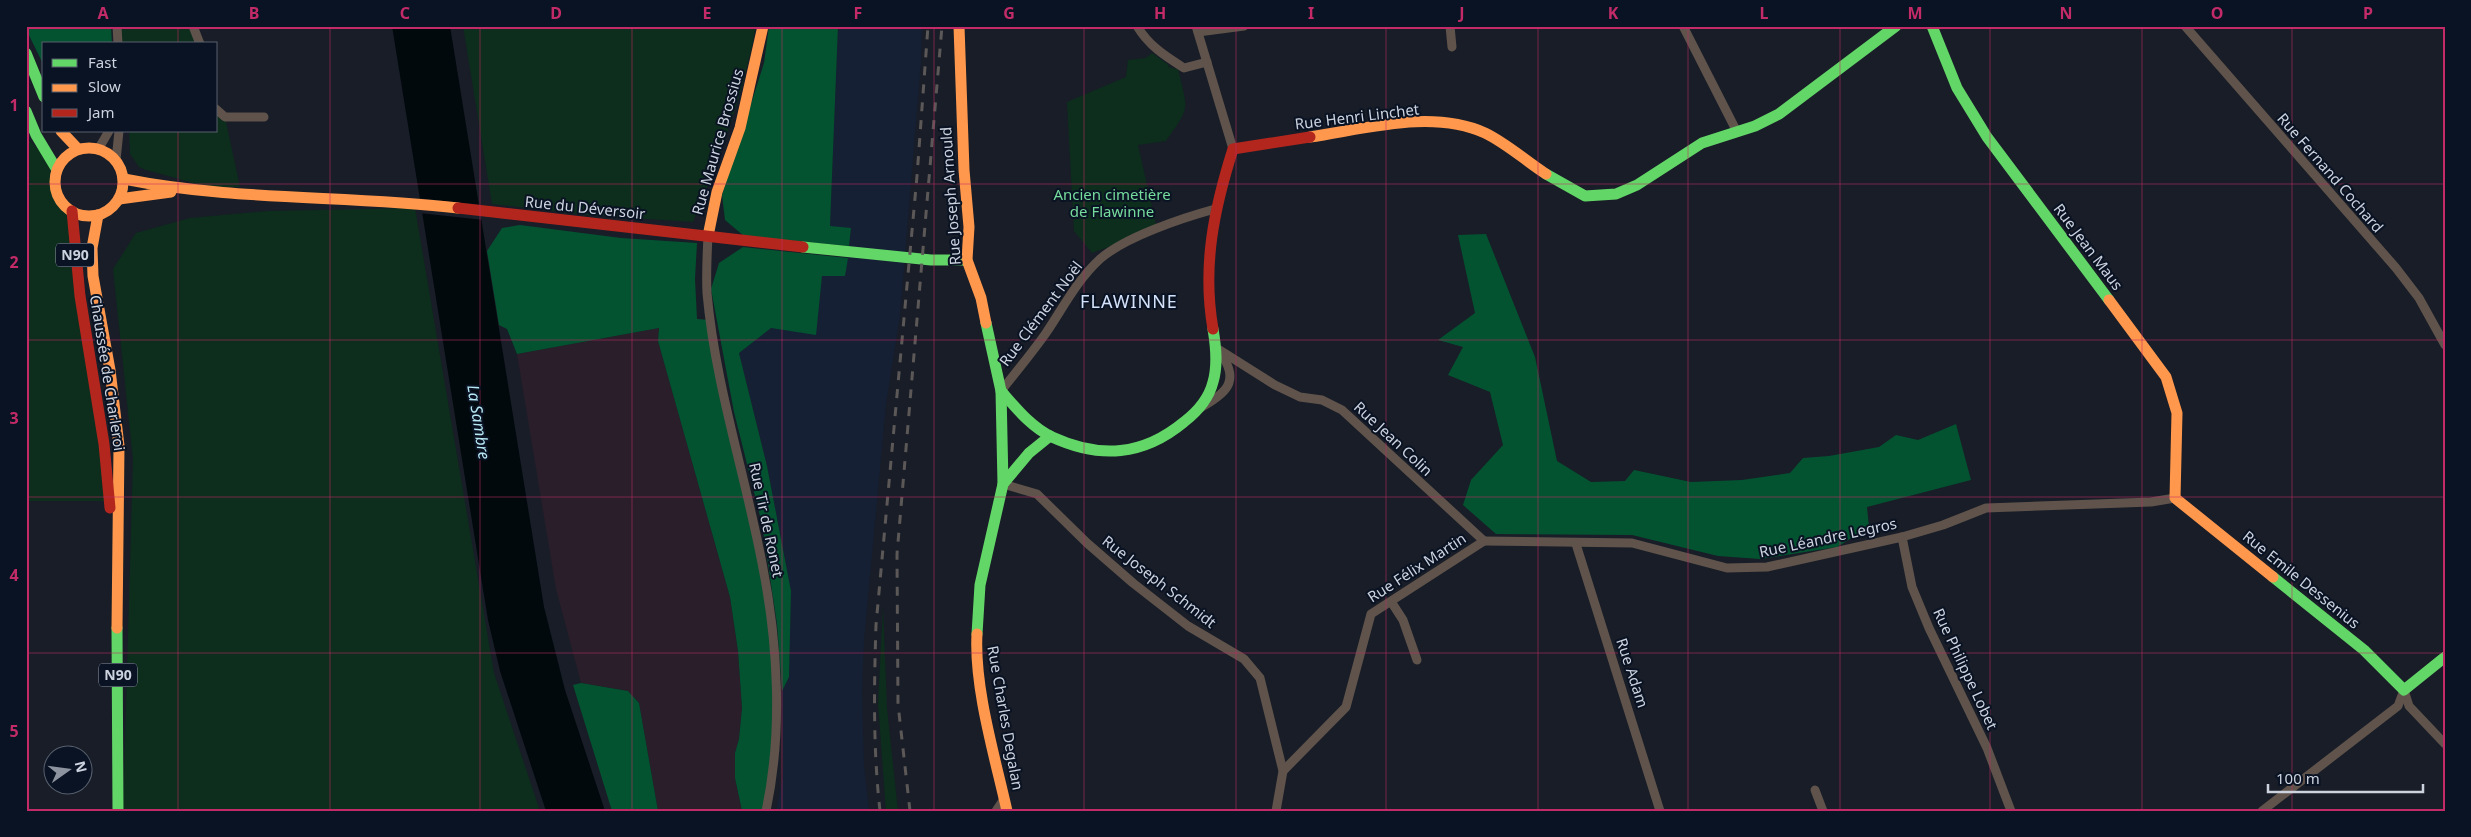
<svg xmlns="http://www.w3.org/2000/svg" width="2471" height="837" font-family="'Noto Sans',sans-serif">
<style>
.built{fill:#152035}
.industrial{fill:#291e2a}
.green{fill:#0d2d1d}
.forest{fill:#035331}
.water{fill:#02090d}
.pier{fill:#181d27}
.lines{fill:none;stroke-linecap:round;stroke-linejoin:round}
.street{stroke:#5f534b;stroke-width:9}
.fast{stroke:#63d668;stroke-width:11}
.slow{stroke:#ff974d;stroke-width:11}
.jam{stroke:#b3261e;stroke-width:11}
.rail{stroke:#5c5857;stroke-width:3;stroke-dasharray:9 9;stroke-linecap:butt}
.grid{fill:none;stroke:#c32b68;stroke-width:1;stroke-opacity:0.55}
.labels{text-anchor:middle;stroke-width:4;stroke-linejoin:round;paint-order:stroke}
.shield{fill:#0a1323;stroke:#9299a7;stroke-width:1}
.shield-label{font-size:14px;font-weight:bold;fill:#ccd3df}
.street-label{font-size:15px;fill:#ccd3df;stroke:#0a1323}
.park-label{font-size:15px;fill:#76dc9d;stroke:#0a1323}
.water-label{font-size:16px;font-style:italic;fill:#b7e8f4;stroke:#0a1323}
.quarter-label{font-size:18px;letter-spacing:1px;fill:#d3e2fa;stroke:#0a1323}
.neatline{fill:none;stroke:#c32b68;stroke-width:2}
.grid-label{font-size:16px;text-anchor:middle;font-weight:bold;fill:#c32b68}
</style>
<rect width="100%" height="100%" fill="#181d27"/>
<path class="built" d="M838,26H922L921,61L900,315L886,404L864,640L862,691L864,765L869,811H776L783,776L782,691L789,677L791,591L767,466L739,353L771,328L815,334L822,276H845L851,229L830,226Z"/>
<path class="industrial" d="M659,328L658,341L730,597L738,651L742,708L739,739L735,753V778L742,811H658L639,703L628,691L581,683L556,589L517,354Z"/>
<g class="green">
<path d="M118,26H193L200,44H118Z"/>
<path d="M463,26H756C743,95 720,158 693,222L586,215L492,204Z"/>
<path d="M1152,53L1169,65L1168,67L1178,69C1188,111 1191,106 1166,141L1138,145L1157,229L1092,253L1074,231L1067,102L1126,77L1128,60L1146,58Z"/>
<path d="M216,109L225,117L240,187H198L190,182L146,170L139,167L130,154L129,131H216Z"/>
<path d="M26,132L29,140L57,170C54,188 58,200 72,211L109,501H26Z"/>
<path d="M415,208L494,673L540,811H123L133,460L113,269L136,233L190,218L268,211Z"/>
<path d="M883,606L887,708L898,811H886L878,704Z"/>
</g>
<g class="forest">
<path d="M32,26H111L112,44H44V66L26,29Z"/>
<path d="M769,26H838L830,226L851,228L849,246L744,236L725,220L722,195L764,63Z"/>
<path d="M520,225L621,238L697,243L695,279L697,319L711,320L763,565L776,700L766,811H742L735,778V753L739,739L742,708L738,651L730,597L658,341L659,328L517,354L507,329L499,325L487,251L502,228Z"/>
<path d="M1486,234L1535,357L1557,461L1591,482L1625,481L1634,470L1691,482L1742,480L1790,473L1803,458L1829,456L1879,447L1896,435L1918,440L1956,424L1971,480L1867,507L1869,527L1837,547L1760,559L1718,556L1632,535L1496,534L1463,505L1471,480L1503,445L1490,392L1448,375L1463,347L1438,340L1475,313L1458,235Z"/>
<path d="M743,247L848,258L845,276H822L816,335L771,328L739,353L767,466L791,591L789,677L782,691L777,624L762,524L734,412L711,289L719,263Z"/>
<path d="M581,683L628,691L639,703L658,811H612L573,685Z"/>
</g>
<path class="water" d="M392,26H450L544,607L565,690L605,811H546L500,671L488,620Z"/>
<path class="pier" d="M416,198L482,205L484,220L419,213Z"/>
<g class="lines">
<g class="street">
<path d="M117,26L118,44"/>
<path d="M193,26L200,44"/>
<path d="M1137,26C1149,46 1165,56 1184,68L1207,62"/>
<path d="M1196,26L1233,149"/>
<path d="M1450,26L1452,47"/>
<path d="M1683,26L1736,130"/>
<path d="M2185,26L2396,268L2419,298L2445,345"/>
<path d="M1198,32L1244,26"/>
<path d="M216,109L225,117H264"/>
<path d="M99,148L109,131"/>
<path d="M116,160L119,131"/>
<path d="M708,236C707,255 706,274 707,293C715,384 745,474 762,563C778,642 783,732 766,811"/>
<path d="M1218,349L1275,385L1300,397L1322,400L1342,410L1484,541"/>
<path d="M1001,391C1016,372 1032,353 1046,333C1063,308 1077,280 1100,259C1125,237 1182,218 1215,209"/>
<path d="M1200,408C1225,394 1241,382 1221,354"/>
<path d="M1003,484L1037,494L1087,543L1133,583L1188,626L1244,659L1260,678L1283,771L1276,811"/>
<path d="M1902,537L1912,587L1929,628L1987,748L2011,811"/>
<path d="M1484,541L1632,543L1727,568L1767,567L1902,537L1943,525L1986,508L2151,502L2175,498"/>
<path d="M1576,544L1660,811"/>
<path d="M1392,603L1403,620L1417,660"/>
<path d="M2404,690L2409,706L2445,744"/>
<path d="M1283,771L1346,707L1371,614L1484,541"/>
<path d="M1815,790L1823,811"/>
<path d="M996,811L1004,799"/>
<path d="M2262,811L2398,706L2404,690"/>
</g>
<g class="fast">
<path d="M1932,26L1957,88L1987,137L2109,300"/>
<path d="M26,53L44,97"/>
<path d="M26,111L36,135L57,170"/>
<path d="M1546,174L1585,196L1616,194L1637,185L1702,143L1755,126L1779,114L1896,26"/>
<path d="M803,247L931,260H967"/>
<path d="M1001,391C1016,408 1031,427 1052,437C1100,459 1143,456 1184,422C1197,412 1209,398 1213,382C1218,365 1216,347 1213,329"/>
<path d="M1003,484L1029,453L1050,436"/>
<path d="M2273,577L2364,650L2404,690L2445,657"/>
<path d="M117,628L118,811"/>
<path d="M977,634L980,585L1003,484L1001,391L986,323"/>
</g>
<g class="slow">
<path d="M959,26L964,170L969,227L967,260L981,298L986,323"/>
<path d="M61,131L78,149"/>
<path d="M1310,137C1365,129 1432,109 1485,133C1506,143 1526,161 1546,174"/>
<circle cx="89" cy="182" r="34"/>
<path d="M124,179C234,201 347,195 458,208"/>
<path d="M119,199L171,192"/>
<path d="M98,215L92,248L93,276L110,370L119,446L117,628"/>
<path d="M708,236L717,192L740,128L763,26"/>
<path d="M2109,300L2166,377L2177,413L2175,498L2273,577"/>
<path d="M977,634C974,688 995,757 1007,811"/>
</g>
<g class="jam">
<path d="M458,208L803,247"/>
<path d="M72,211L80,296L104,444L110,508"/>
<path d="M1213,329C1202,266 1214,209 1233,149L1310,137"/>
</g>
<g class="rail">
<path d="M880,811C873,749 874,687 876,625L917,176L928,26"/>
<path d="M910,811L898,704L897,554L942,26"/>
</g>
</g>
<path class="grid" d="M178,26V44M330,26V811M480,26V811M632,26V811M782,26V811M934,26V811M1084,26V811M1236,26V811M1386,26V811M1538,26V811M1688,26V811M1840,26V811M1990,26V811M2142,26V811M2292,26V811M178,131V811M26,184H2445M26,340H2445M26,497H2445M26,653H2445"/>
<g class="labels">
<g class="shield">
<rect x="56" y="243.5" width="38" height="23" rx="4"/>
<rect x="99" y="663.5" width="38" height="23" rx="4"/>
</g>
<g class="shield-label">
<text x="75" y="260">N90</text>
<text x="118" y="680">N90</text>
</g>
<g class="street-label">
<text transform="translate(1357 117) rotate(-7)" y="5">Rue Henri Linchet</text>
<text transform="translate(718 142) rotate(-74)" y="5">Rue Maurice Brossius</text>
<text transform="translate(2330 173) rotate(49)" y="5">Rue Fernand Cochard</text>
<text transform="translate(951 196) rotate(-94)" y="5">Rue Joseph Arnould</text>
<text transform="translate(585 208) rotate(6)" y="5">Rue du Déversoir</text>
<text transform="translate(2088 247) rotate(53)" y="5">Rue Jean Maus</text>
<text transform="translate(1041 314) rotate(-53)" y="5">Rue Clément Noël</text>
<text transform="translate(107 373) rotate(81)" y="5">Chaussée de Charleroi</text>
<text transform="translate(1393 439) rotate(43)" y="5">Rue Jean Colin</text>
<text transform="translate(766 520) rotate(78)" y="5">Rue Tir de Ronet</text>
<text transform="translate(1828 538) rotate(-12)" y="5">Rue Léandre Legros</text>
<text transform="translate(1417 568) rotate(-33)" y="5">Rue Félix Martin</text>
<text transform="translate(2301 580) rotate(39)" y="5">Rue Emile Dessenius</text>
<text transform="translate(1159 582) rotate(38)" y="5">Rue Joseph Schmidt</text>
<text transform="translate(1965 669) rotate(65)" y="5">Rue Philippe Lobet</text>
<text transform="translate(1632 673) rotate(72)" y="5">Rue Adam</text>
<text transform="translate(1005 718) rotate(80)" y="5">Rue Charles Degalan</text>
</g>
<g class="park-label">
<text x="1112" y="200">Ancien cimetière<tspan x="1112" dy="17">de Flawinne</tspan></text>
</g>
<g class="water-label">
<text transform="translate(479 422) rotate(81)" y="6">La Sambre</text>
</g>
<g class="quarter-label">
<text x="1129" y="308">FLAWINNE</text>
</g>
</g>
<rect width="2471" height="837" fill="none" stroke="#0a1323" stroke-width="55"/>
<rect x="42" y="42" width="175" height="90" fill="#0a1323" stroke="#58606e"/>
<rect x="52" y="59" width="25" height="8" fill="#63d668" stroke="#58606e"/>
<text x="88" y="68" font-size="15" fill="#ccd3df">Fast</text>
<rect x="52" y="84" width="25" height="8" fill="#ff974d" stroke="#58606e"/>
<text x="88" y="92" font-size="15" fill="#ccd3df">Slow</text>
<rect x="52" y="109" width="25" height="8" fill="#b3261e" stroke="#58606e"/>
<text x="88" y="118" font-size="15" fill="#ccd3df">Jam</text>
<g transform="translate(68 770) rotate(76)"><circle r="24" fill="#0a1323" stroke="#58606e"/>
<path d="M0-4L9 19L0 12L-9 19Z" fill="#8d939f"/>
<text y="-8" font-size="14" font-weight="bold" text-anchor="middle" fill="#ccd3df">N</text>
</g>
<path d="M2268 784v8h155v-8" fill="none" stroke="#ccd3df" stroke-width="2.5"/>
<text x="2276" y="784" font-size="15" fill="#ccd3df" stroke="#0a1323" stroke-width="4" paint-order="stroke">100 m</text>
<rect x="28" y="28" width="2416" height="782" class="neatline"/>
<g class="grid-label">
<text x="103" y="19">A</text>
<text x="254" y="19">B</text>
<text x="405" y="19">C</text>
<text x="556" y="19">D</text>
<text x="707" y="19">E</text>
<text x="858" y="19">F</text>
<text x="1009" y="19">G</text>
<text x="1160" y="19">H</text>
<text x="1311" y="19">I</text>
<text x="1462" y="19">J</text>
<text x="1613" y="19">K</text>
<text x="1764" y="19">L</text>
<text x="1915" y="19">M</text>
<text x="2066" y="19">N</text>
<text x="2217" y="19">O</text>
<text x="2368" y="19">P</text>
<text x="14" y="111">1</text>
<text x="14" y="268">2</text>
<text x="14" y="424">3</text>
<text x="14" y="581">4</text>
<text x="14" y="737">5</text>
</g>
</svg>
